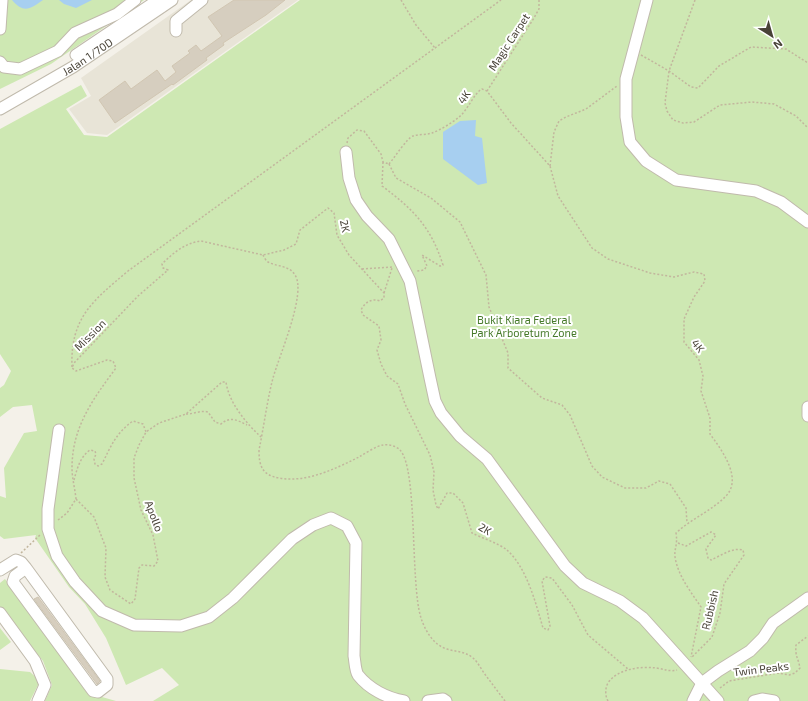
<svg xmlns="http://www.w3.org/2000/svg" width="808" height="701" font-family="'Exo 2',sans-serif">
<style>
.residential{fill:#e8e4d7}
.green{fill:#cee8b3}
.water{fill:#a7cff0}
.building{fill:#d6cebf;stroke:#d1c6b2}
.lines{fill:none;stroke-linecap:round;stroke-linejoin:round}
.minor-casing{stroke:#c0baac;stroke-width:13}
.path{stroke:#c2b69d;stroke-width:1.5;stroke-dasharray:2 2;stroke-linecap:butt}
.minor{stroke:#fff;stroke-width:11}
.labels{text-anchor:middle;stroke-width:4;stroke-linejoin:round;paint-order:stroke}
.street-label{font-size:11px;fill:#484237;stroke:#fff}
.park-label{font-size:11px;fill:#467a2a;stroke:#fff}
</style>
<rect width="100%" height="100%" fill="#f4f1e9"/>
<path class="residential" d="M191,0H298L107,135L87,133L69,109L91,96L81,78Z"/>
<g class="green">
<path d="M0,0H144L51,64L0,89Z"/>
<path d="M300,0H808V701H153L179,685L162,668L126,685L106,638L85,604L69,587L35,538L36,535L4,539L0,536V496L6,498L4,468L24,433L37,431L32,405L13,407L0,417V388L4,385L11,371L0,354V129L81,85L87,96L66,109L84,135L107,137Z"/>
<path d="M5,579L88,693L116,701H45L52,685L43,661L0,607V583Z"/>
<path d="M0,628L11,642L0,650Z"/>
<path d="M0,669L30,672L40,681L30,701H0Z"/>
</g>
<g class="water">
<path d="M12,0H43C30,9 24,14 12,0Z"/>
<path d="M59,0H92L76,8L64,4Z"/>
<path d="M476,120L475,136L482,138L487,183L478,185L443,159V132L460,121Z"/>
</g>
<g class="building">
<path d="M234,0H285L266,15L223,43L224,45L206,58L207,60L173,85L172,84L115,123L99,100L125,81L131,89L157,70L165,81L176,72L172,66L190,53L188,51L196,45L201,51L222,36L208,17Z"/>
<path d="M38,597L100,681L97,684L34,599Z"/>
</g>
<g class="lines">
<g class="minor-casing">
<g id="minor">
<path d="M647,0L626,79V117L630,142L646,161L676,180L756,191L781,202L808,222"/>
<path d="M0,29L2,0"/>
<path d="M176,31V21L202,0"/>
<path d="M76,55L158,0"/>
<path d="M0,62L4,67L20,69L58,51L75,33L117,14L135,0"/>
<path id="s1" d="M0,109L73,67L172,0"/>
<path d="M346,152L349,178L356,200L367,216L389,239L410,281L430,378L435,401L441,413L460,436L487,459L565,566L583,583L620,601L643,618L718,701"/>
<path d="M808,407V416"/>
<path d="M59,430L48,509V529L57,556L75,582L102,611L134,625L181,626L209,617L233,598L292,539L313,525L331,518L347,526L356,543L354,656C355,661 355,670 358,675C369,689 387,698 404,701"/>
<path d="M0,570L16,560L21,562L26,568L107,679V685L98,692L93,691L13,582L15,576L26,568"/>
<path d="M0,613L35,661L45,685L38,701"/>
<path d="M428,701L443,699L446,701"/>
<path d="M693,701L702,683L718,671L750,651L763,638L773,623L808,598"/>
<path d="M754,701L762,699L774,701"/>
</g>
</g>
<g class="path">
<path d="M401,0L416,25L435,48"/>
<path d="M695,0L669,71L665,103L667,111L673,120L683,123L694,122L720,105L752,102L774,104L796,116L808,128"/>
<path d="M641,55L669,71L691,87L698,88L719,66L751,47L786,49L808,63"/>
<path d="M487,91L534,18L539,9V0"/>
<path d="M347,143L348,138L357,130L364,131L381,154L383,162L389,164"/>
<path d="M383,162L382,186C413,209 431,227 443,265L440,266L422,255L427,266L424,270L417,271"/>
<path d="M389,164C395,157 407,138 413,136C419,134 426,135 432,133C440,130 452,123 459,117C468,110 474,93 482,89L487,91L511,123L550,166L558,196L592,248L608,259L650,273L674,277L694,272L704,274L705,281L694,297L684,319V342L699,360L703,376L701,391L710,418V434C721,449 744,479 725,497C711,511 691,519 676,533C678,545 674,549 675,557C678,576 691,592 701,607L691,657"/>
<path d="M389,164L396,178L431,198L460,222L486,275L489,307L508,353V368L542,398L562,405L570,415L592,466L602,477L625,488H646L659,481L670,484L686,508L687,523"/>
<path d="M550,166L554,132L559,121L566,117L586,109L617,86"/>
<path d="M263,255C264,257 266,261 268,262C277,267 289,265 295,275C307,293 279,356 273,378C267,401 264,426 259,450C259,466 262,475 279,478C306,483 335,469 359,457C366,453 376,446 383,445C389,444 396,446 400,450C418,469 410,583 421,618C425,630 433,645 447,649C456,652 465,651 473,658C478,662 482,671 487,677C493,685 499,693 505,701"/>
<path d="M362,269L392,267"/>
<path d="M384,293L392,268"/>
<path d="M72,367C70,317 94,300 128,271L501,0"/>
<path d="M186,414C194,414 201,410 208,412L215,422L221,424C230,416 237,420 247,425"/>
<path d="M74,480C77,469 80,457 90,450L95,451L96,454L94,459L95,464L98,466L102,464C111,446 116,433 133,421L143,424L146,432"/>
<path d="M76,499L94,517L106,548L105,577L110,590L131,604L135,599L139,568L142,565L154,566L158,561L153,535L141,510L134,478V458L139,445L146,432L159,423L186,414L222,382H226C229,403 246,423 261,437"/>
<path d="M58,520L67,513L76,499C75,489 72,478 72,468C72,427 93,399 116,368L113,361L107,360L76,371L72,368L74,363L138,296L168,270L163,268L162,264C173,253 185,243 201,241L263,255L284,250L296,244L300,230L328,208L334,213L337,235L349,255L384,293V298L380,301C372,298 365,302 361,310L363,315L379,326L381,340L377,350L381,364L387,376L398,384L405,404L430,455L434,472L433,490L436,505L438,509L447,493H453L463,503L472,533C482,538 498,543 507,550C527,568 536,604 543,628L548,630L550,626L542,581L545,577L552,578L572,605L588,635L628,669"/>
<path d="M678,543L686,546L711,532L716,535L706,549L708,558L711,560C720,556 733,547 743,550L744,555L724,584L720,613L712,637L691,658"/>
<path d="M21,553L40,535"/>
<path d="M720,688L729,681L778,673L789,675L795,673L800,668C798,657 795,657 796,645L808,636"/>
<path d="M608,701C605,696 605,688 608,683C617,669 640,666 656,668C664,669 670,672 677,670"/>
</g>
<use href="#minor" class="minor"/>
</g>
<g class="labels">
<g class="street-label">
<text transform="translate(509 42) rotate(-57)" y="4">Magic Carpet</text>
<text dy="4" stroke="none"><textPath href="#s1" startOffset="102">Jalan 1/70D</textPath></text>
<text transform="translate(464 97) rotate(-55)" y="4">4K</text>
<text transform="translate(345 226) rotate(77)" y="4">2K</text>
<text transform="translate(90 335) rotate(-45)" y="4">Mission</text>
<text transform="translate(698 346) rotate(51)" y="4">4K</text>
<text transform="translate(154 516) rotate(69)" y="4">Apollo</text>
<text transform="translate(485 529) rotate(31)" y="4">2K</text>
<text transform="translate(710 610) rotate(-77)" y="4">Rubbish</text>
<text transform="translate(761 669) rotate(-7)" y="4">Twin Peaks</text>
</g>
<g class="park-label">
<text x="524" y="324">Bukit Kiara Federal<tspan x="524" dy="13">Park Arboretum Zone</tspan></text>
</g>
</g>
<g transform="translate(772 36) rotate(143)" stroke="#ffffff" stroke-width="3" paint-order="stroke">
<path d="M0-3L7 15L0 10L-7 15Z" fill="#484237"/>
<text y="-6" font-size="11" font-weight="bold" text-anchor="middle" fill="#484237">N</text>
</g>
</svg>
